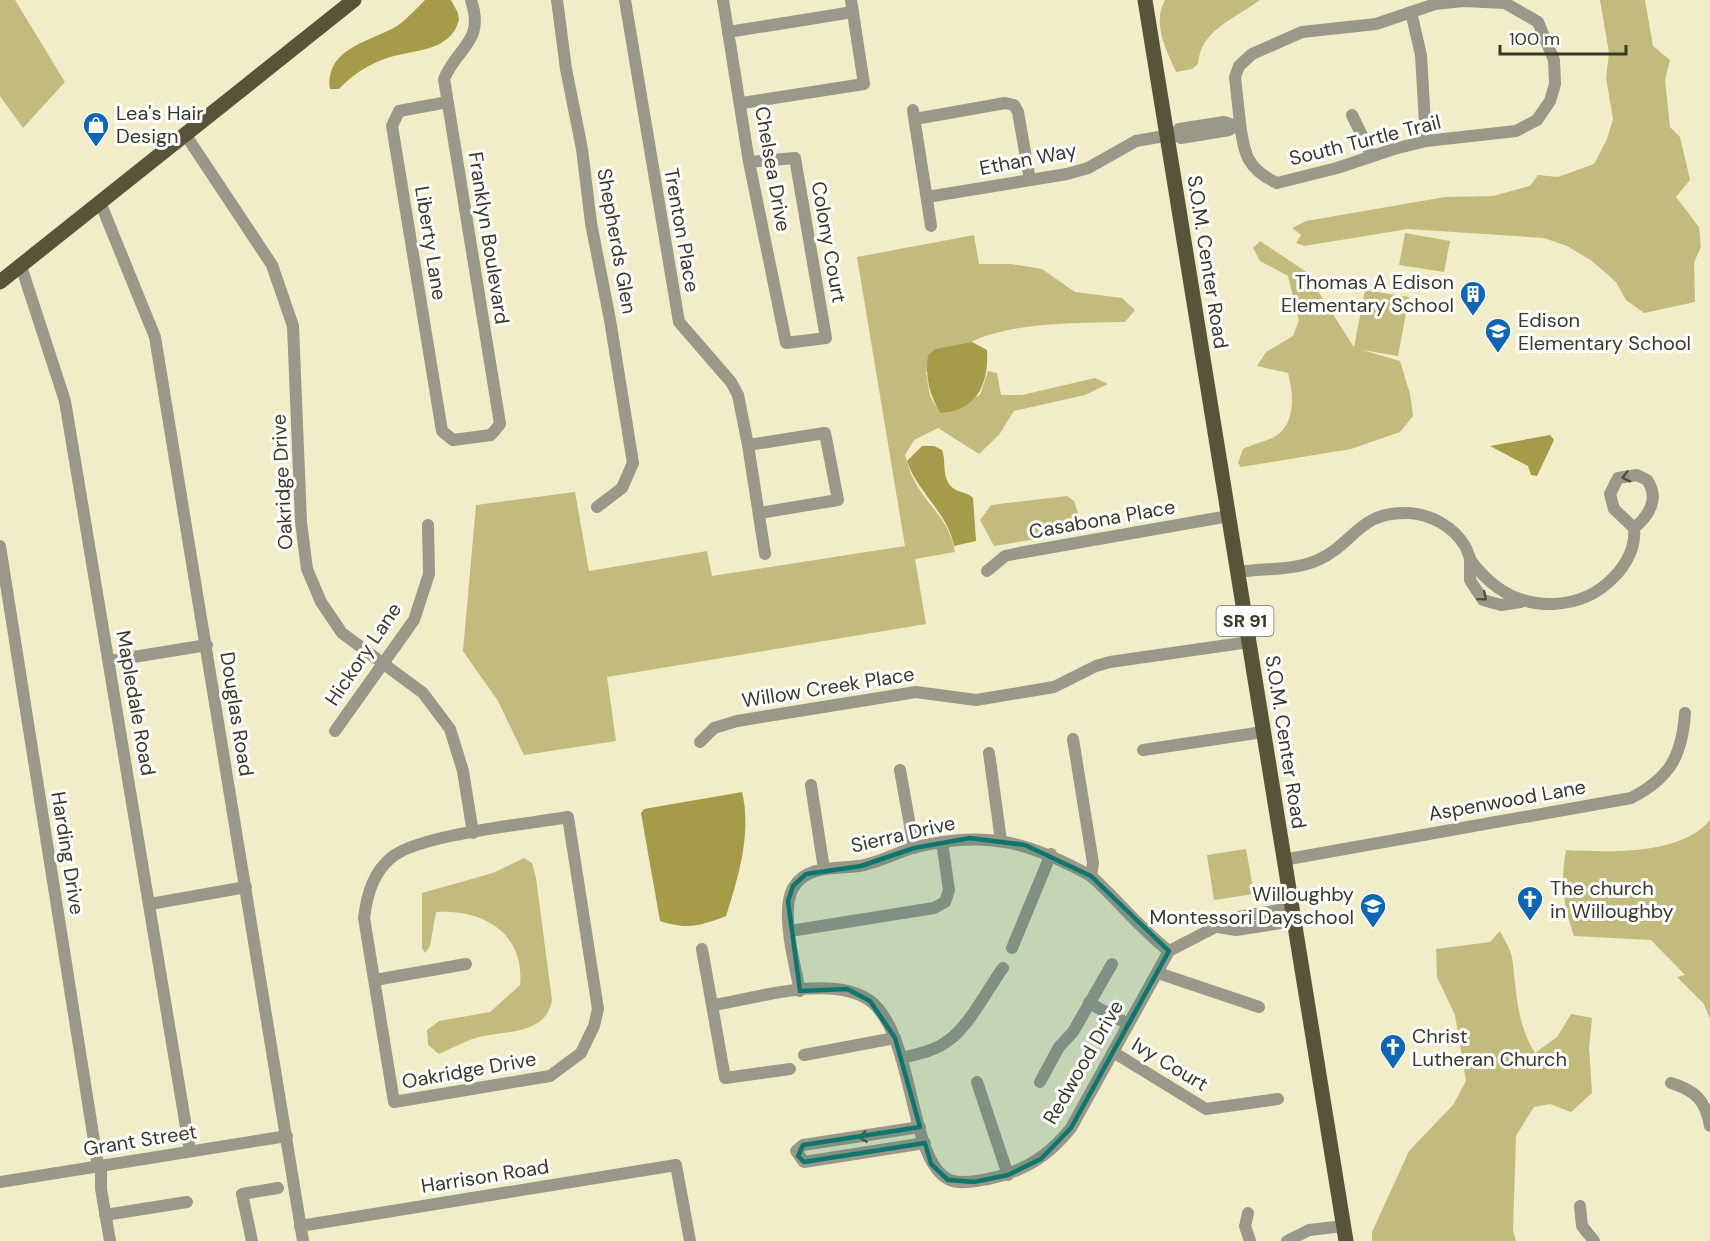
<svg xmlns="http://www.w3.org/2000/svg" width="1710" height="1241" font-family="'DM Sans',sans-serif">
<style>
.green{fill:#c3bb7d}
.water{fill:#a69b48}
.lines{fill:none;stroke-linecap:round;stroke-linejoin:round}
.minor{stroke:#9a9889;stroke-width:12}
.major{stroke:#57543a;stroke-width:15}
.oneway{stroke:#515041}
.marked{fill:#0f766e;fill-opacity:0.2;stroke:#0f766e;stroke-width:4.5;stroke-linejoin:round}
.labels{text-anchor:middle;stroke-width:6;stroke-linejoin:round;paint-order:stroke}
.shield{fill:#fff;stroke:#747469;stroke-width:1.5}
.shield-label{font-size:18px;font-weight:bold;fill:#393829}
.poi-label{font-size:20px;fill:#393829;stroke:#fff;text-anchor:start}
.street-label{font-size:20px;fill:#393829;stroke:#fff}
</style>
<rect width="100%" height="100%" fill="#f2edc9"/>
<g class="green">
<path d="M0,0H15L65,82L23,128L0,96Z"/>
<path d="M1165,0H1260C1236,18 1200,30 1198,64L1192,69L1176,72C1166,49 1152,24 1165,0Z"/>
<path d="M1600,0H1645L1653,46L1670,60L1665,80L1670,127L1680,137L1690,180L1676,197L1699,227L1701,247L1694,262L1695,302L1644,313L1626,300L1616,282L1592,261L1567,246L1544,238L1408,229L1304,246L1296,243L1301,235L1292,228L1306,221L1445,197L1493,196L1530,186L1538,175L1558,177L1594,164L1607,139L1613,119L1606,78L1609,53Z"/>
<path d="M1405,233L1450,241L1444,272L1399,265Z"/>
<path d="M974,235L979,264H1011L1042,269L1075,292L1122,298L1135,310L1125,322C1079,323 1014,322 973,341C956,349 941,362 926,372L930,396L940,413L980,395L988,371L997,373L1001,395H1022L1095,378L1108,384L1085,395L1014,411L999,435L979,454L938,428L914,440L905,455C908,463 909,471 913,478C926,506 949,517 955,552L915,559L926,624L607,677L616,741L524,755L498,701L463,651L476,505L575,492L589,571L707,551L712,576L905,546L857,257Z"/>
<path d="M1260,241L1305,271L1354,347L1365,290L1409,297L1398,356L1362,350L1400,361L1410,394L1413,416L1400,432L1351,449L1241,467L1238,463L1243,449C1253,444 1265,442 1274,437C1296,425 1294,394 1288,373L1257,366L1266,352L1293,336L1299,320L1288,276L1260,261L1253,248Z"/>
<path d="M1067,496L1074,501L1079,516L1059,535L994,546L980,520L991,505Z"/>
<path d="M1710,820V1019L1704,1004L1677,977L1685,975L1651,940L1574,936C1563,903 1560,885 1566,850C1608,852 1680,856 1710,820Z"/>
<path d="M1246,849L1254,894L1214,900L1207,855Z"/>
<path d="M524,858L532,863L536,878L552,1000C547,1033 509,1031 483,1036C468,1039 453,1048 439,1054L428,1045L427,1030L439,1021L490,1012L520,985C525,933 483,909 436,912L430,946L425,953L422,948V893L493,873Z"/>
<path d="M1500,931C1504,939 1510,948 1512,957C1517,992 1516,1023 1535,1053L1557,1037L1571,1014L1592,1018L1589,1048L1592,1093L1571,1112L1550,1104L1534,1107L1516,1136L1513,1231L1516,1241H1372V1232L1409,1151L1453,1105L1466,1081L1455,1015L1437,977L1436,949L1490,942Z"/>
</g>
<g class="water">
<path d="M425,0H451L458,13L459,20C450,53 413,49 387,58C369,64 352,75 339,89H330C325,48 370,42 397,26C407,19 416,9 425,0Z"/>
<path d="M972,342L987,350C989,384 977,411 940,413C929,393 925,377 928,355L936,349Z"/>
<path d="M1550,435L1554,440L1537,476L1531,475L1528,466L1490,446Z"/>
<path d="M922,446H934L942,450C947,463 940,481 956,490C962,493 968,493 973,498L976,541L954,546C948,513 917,492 907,461Z"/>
<path d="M742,792C752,833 738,878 726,916C700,926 687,930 660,921L641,813L644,809Z"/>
</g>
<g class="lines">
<g class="minor">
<path d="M557,0L566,69L582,149L591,223L610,320L633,463L622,488L597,507"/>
<path d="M625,0L679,322L731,382L738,395L748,445"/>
<path d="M723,0L749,162L786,343L826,338L795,158L749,162"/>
<path d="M1411,12L1421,55L1426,141"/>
<path d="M728,32L853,12"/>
<path d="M448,102L399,111L392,126L442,431L453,440L491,435L500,424L444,79C458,46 485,42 471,0"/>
<path d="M742,103L864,84L851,0"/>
<path d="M913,110L931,226"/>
<path d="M1352,115L1372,156"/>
<path d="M915,119L1005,103L1014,105L1018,112L1030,180"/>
<path d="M185,134L272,265L293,326L301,522L307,569L321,602L342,633L423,693L450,729L463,771L473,833"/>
<path d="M1176,134L1179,129L1224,122L1233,125"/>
<path d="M927,197L1067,174L1088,168L1136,141L1176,134L1181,138L1229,130L1240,123L1235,77L1239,66L1252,54L1302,32L1376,24L1435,4L1463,1L1505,3L1538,22L1554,60L1555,84L1550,101L1537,120L1516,131L1426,141L1394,149L1337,168L1277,183C1247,169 1244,154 1240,123"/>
<path d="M100,202L155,337L303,1241"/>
<path d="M21,266L65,401L190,1151"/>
<path d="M760,513L838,500L825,433L748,445L765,554"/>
<path d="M0,546L98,1166"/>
<path d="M1470,561V580L1483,600L1501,605L1521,602"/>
<path d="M987,571L1005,556L1019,553L1229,516"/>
<path d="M1238,572C1264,568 1293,571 1318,560C1354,544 1359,511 1408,513C1430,514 1453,526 1465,546C1468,551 1469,558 1472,562C1493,590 1519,605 1553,604C1577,603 1598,594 1614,577C1627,564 1636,546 1634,528L1614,509L1610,494L1618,478L1637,475L1647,480C1660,498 1649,516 1634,528"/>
<path d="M109,661L207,645"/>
<path d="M335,731L414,620L429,574L428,525"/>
<path d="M1073,739L1093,863L1091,876C1118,900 1140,929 1169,951"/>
<path d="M700,742L714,728L737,721L916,692L976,700L1054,687L1096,666L1110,662L1249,642"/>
<path d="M1143,750L1263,732"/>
<path d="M989,753L1001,841"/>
<path d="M900,770L914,848"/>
<path d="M811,785L824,869"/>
<path d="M568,817L598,1009L594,1026L581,1053L550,1076L394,1102L364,918C367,895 373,872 392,857C421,834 528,824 568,817Z"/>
<path d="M1283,860L1631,798C1670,778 1682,756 1685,713"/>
<path d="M150,904L246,887"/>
<path d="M1218,927L1236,930L1294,921"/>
<path d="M790,931L934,908L945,902L949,890L942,842"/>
<path d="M1012,948L1051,854"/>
<path d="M702,949L725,1078L790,1069"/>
<path d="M1158,973L1259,1007"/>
<path d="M375,980L466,964"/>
<path d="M800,991C795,965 780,911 793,888C806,865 837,869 859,866C879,863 897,852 916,847C987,830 1029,842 1091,876"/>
<path d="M1089,1003L1128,1024"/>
<path d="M714,1005C757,998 831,974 869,1000C915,1033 908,1159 948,1179C958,1185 977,1181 988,1179C1023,1172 1049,1156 1071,1128L1169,951L1233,918L1291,908"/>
<path d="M1113,1052L1206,1109L1278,1099"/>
<path d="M804,1055L895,1038"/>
<path d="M901,1058C918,1054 935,1051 949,1040C970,1025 988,988 1003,968"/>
<path d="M977,1082L1008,1175"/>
<path d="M1040,1082L1059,1047L1073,1032L1112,964"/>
<path d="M1671,1083C1695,1090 1706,1101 1710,1126"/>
<path d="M920,1127L803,1145L796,1151L804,1162L925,1143"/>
<path d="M101,1165V1189L110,1241"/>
<path d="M0,1182L287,1136"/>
<path d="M1580,1206L1582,1226L1594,1241"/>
<path d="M1248,1213L1245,1226L1250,1241"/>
<path d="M105,1215L187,1202"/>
<path d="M300,1226L676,1165L690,1241"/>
<path d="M252,1241L242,1194L278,1188"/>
<path d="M1287,1241L1309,1230L1344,1226"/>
</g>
<g class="major">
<path d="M1145,0L1346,1241"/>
<path d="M0,282L354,0"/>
</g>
</g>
<defs><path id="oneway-chevron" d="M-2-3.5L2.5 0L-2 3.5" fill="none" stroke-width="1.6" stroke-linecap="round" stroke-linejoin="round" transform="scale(1.5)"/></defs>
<g class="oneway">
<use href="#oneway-chevron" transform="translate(1626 477) rotate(165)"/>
<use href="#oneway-chevron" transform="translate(1483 597) rotate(40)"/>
<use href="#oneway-chevron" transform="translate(863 1137) rotate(172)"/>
</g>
<path class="marked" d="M970,838L1025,845L1091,876L1169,951L1071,1128L1041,1159L1008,1175L974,1182L948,1180L931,1164L925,1143L804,1162L798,1156L803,1145L920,1127L895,1038L870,1001L847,989L800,991L788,901L793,886L806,874L861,866L914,848Z"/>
<defs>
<g id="shop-pin" transform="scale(1.35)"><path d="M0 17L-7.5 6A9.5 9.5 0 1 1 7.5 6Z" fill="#0f66b4" stroke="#fff"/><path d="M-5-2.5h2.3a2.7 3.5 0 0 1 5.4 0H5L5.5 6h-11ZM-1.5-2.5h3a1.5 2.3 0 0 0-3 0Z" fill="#fff"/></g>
<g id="building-pin" transform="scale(1.35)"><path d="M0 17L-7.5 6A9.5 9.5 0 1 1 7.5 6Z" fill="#0f66b4" stroke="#fff"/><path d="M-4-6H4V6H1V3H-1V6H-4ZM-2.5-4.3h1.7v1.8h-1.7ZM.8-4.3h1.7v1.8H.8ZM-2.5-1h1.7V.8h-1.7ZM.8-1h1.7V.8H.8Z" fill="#fff"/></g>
<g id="school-pin" transform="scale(1.35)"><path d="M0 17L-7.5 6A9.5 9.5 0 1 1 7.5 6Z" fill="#0f66b4" stroke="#fff"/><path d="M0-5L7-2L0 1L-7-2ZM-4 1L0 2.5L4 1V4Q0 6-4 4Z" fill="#fff"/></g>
<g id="church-pin" transform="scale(1.35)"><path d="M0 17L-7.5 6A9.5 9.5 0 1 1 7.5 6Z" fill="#0f66b4" stroke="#fff"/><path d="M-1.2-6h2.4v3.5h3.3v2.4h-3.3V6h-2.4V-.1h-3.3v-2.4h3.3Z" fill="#fff"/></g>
</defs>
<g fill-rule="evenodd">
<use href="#shop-pin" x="96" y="125"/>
<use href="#building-pin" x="1473" y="294"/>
<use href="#school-pin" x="1498" y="331"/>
<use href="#church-pin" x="1530" y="899"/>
<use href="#school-pin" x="1373" y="906"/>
<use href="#church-pin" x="1393" y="1047"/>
</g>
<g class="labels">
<rect class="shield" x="1216.5" y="606" width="57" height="30" rx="4.5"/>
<g class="shield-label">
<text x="1245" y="627">SR 91</text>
</g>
<g class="poi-label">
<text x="116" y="120">Lea's Hair<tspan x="116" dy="23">Design</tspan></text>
<text x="1454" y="289" text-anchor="end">Thomas A Edison<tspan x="1454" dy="23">Elementary School</tspan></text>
<text x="1518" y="327">Edison<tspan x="1518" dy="23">Elementary School</tspan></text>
<text x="1550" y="895">The church<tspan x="1550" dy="23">in Willoughby</tspan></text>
<text x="1354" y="901" text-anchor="end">Willoughby<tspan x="1354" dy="23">Montessori Dayschool</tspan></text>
<text x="1412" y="1043">Christ<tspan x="1412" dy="23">Lutheran Church</tspan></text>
</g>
<g class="street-label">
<text transform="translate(1365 140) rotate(-14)" y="7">South Turtle Trail</text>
<text transform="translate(1028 159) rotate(-11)" y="7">Ethan Way</text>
<text transform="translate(773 169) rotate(80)" y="7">Chelsea Drive</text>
<text transform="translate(682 230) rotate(80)" y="7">Trenton Place</text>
<text transform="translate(489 238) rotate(81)" y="7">Franklyn Boulevard</text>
<text transform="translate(617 241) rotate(80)" y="7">Shepherds Glen</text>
<text transform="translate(829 242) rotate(80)" y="7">Colony Court</text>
<text transform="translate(431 243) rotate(81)" y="7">Liberty Lane</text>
<text transform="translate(1208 262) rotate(81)" y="7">S.O.M. Center Road</text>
<text transform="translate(282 482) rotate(-93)" y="7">Oakridge Drive</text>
<text transform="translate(1102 519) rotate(-10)" y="7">Casabona Place</text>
<text transform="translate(363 654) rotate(-56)" y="7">Hickory Lane</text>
<text transform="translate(828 687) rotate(-9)" y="7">Willow Creek Place</text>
<text transform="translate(136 703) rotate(80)" y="7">Mapledale Road</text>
<text transform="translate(237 714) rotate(81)" y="7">Douglas Road</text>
<text transform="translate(1286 742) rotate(81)" y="7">S.O.M. Center Road</text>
<text transform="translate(1507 800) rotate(-10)" y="7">Aspenwood Lane</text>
<text transform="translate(903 834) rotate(-13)" y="7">Sierra Drive</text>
<text transform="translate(68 853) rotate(81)" y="7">Harding Drive</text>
<text transform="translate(1083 1062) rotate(-60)" y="7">Redwood Drive</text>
<text transform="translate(1170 1064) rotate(31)" y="7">Ivy Court</text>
<text transform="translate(469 1070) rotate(-10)" y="7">Oakridge Drive</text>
<text transform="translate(140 1140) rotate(-9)" y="7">Grant Street</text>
<text transform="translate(485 1176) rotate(-9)" y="7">Harrison Road</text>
</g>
</g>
<path d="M1500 45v9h126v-9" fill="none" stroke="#393829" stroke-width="3"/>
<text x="1509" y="45" font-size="18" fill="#393829" stroke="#ffffff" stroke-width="4.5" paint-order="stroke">100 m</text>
</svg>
